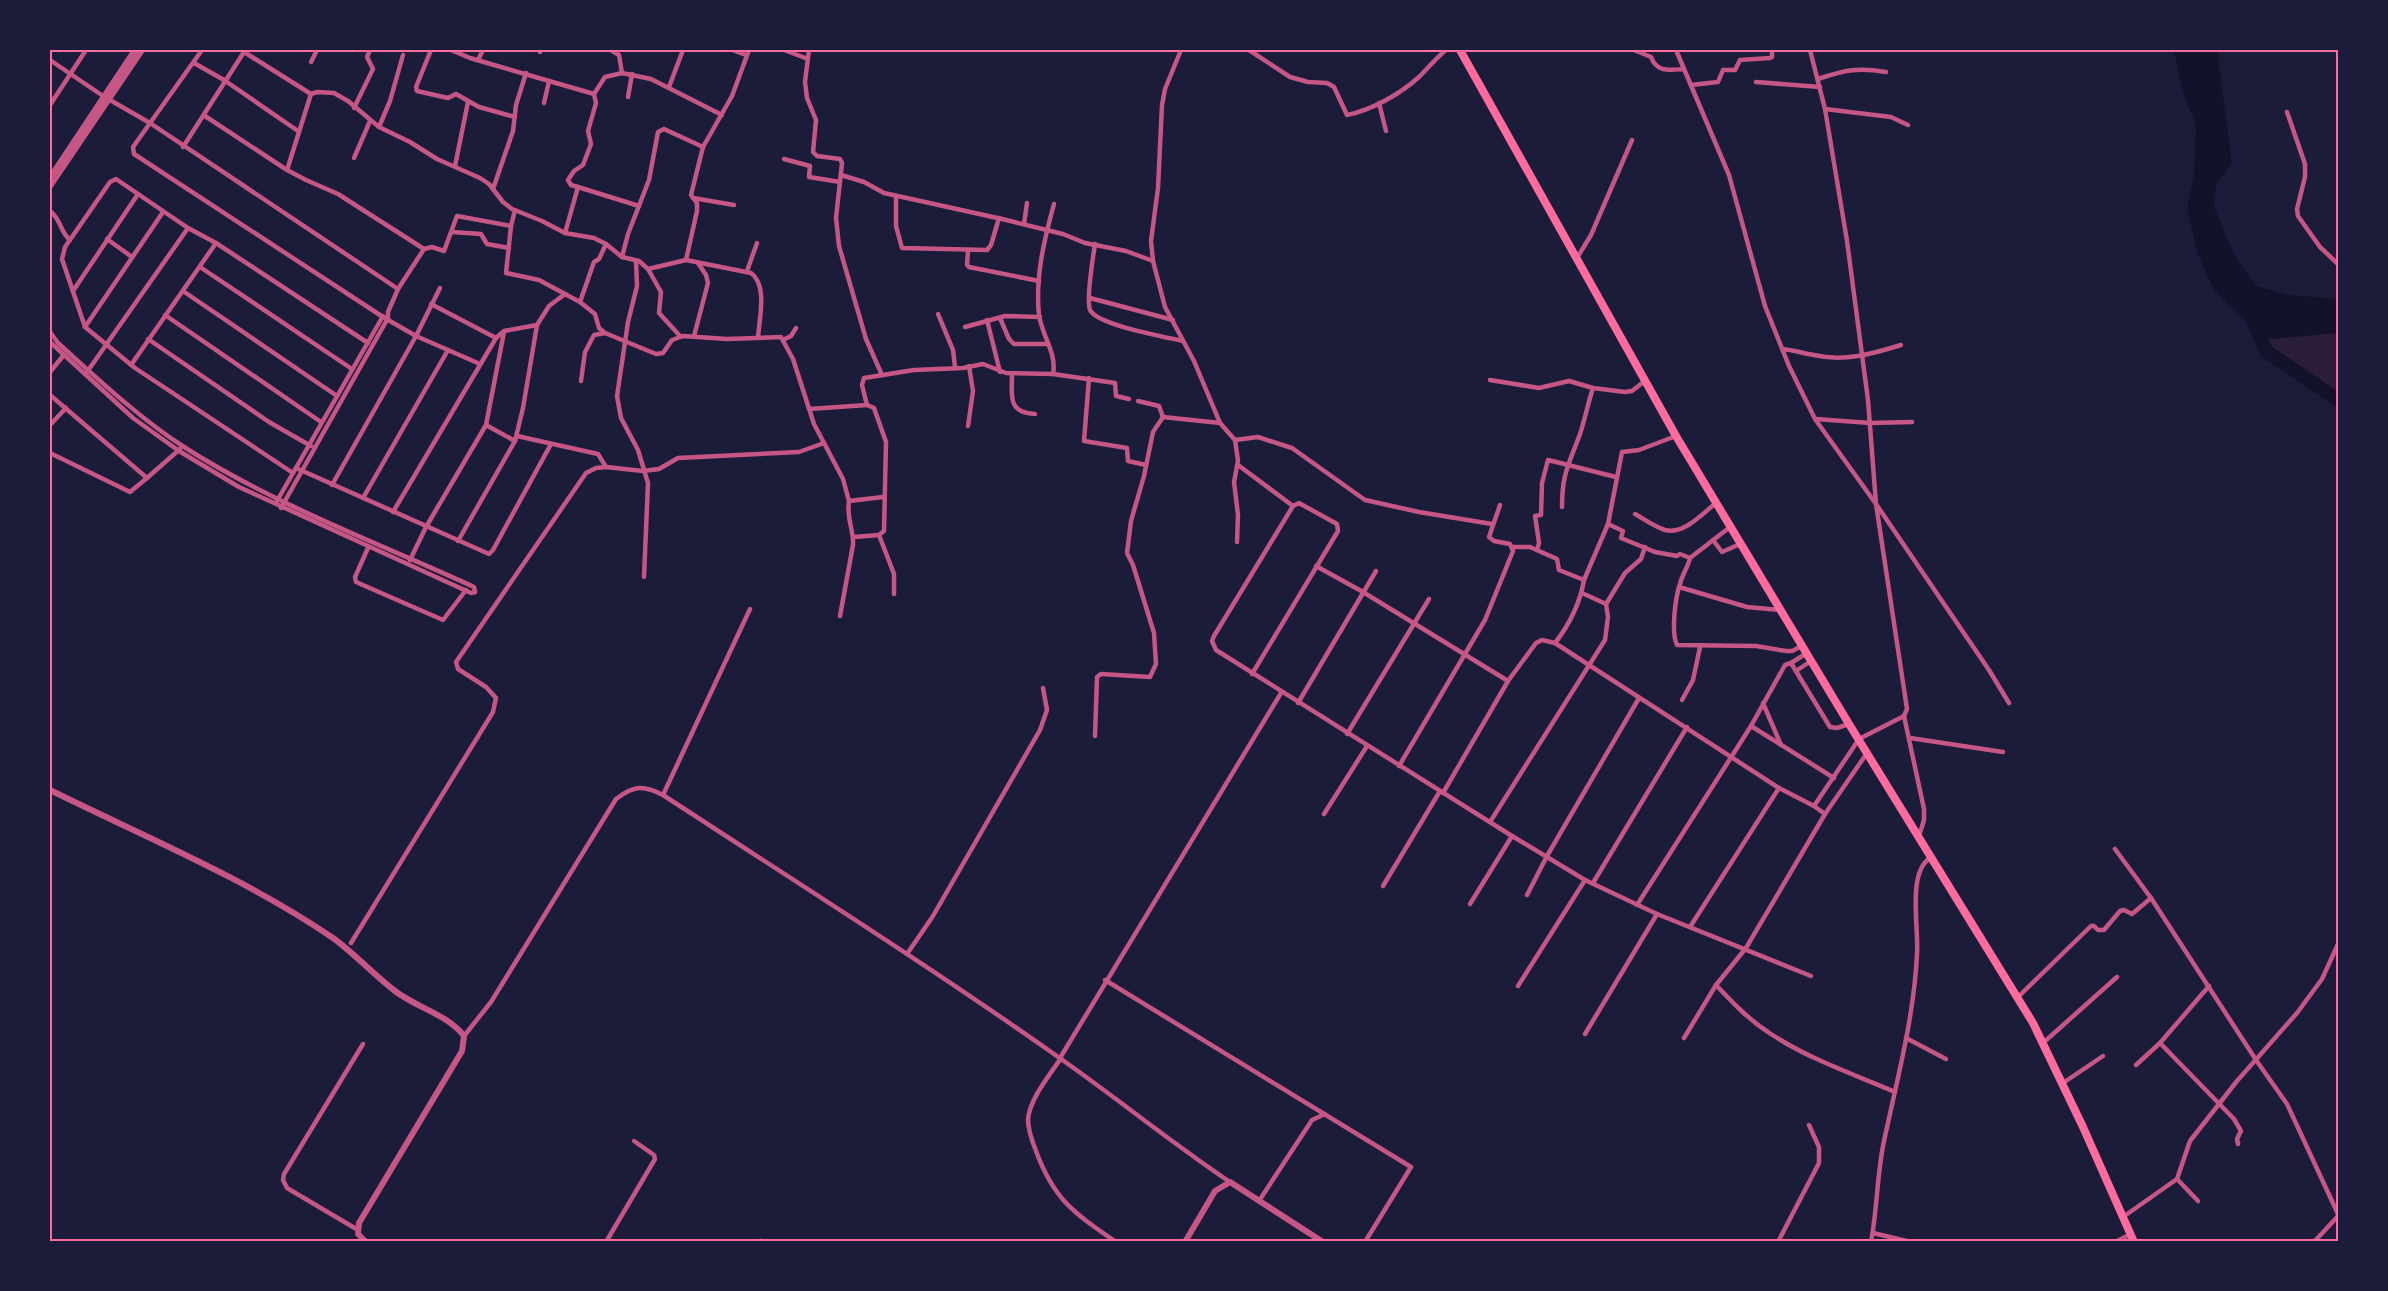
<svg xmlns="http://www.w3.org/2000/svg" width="2388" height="1291" font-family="'Golos Text',sans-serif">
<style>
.green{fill:#2a1e3b}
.water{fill:#12122b}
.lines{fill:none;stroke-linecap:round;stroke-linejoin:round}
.river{stroke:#12122b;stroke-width:14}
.minor{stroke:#c65784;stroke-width:4.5}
.tertiary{stroke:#c65784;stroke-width:6}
.primary{stroke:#ff6b9d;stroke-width:8}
.neatline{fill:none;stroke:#ff6b9d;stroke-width:2}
</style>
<rect width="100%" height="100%" fill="#1b1b3a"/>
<path class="green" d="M2338,333V400L2266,351L2262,337Z"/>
<path class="water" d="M2174,50H2217L2232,164L2217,182L2214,207L2234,255L2256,286L2289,295L2338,299V333L2273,339L2262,337L2214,290L2198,255L2187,208L2194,176L2196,125L2183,93Z"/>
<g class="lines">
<path class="river" d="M2253,320L2266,351L2338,400"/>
<g class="minor">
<path d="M202,50L133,147L134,154L383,317L416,336L480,364"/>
<path d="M431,50L416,87L417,91L448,98L456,94L479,107L515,117"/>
<path d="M451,50L470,58L594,94"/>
<path d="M611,50L619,55L622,73L651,79L722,115"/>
<path d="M732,50L746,55"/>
<path d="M784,50L808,59"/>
<path d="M809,50L805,82L807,98L816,120L813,152L817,156L840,159L842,163L836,218L839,246L866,339L882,375"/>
<path d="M1181,50L1165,89L1162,105L1158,188L1151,241L1153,261L1165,307L1194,361L1220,423L1235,440L1238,461L1234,482L1238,515L1237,542"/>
<path d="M1249,50L1290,77L1308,82L1327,83L1334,87L1347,115C1372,110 1400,94 1419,77C1428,68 1436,58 1446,50"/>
<path d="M1634,50L1651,57C1657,73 1669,70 1684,69"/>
<path d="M1676,50L1729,175L1765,306L1789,366L1815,419L1876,504L1989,670L2009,703"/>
<path d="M1810,50L1825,109L1847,241L1868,400L1876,504L1907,709L1904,716L1924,809V820L1919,836"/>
<path d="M244,52L311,94L317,92L334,93L348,101L379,127L410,142L437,159L480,178L489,184L503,202L512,209L542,221L565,233L594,238L606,244L622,257L639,261L648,269L686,260L751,273C768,285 759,320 758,338"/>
<path d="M540,52V50"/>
<path d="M50,60L103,96L150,123L398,289L388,312V318L281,508"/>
<path d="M478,60L483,50"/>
<path d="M311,62L317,50"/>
<path d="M194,63L224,80L298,131"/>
<path d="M1818,79C1845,70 1858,67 1886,72"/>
<path d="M1756,82L1820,87"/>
<path d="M1691,85L1718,82L1723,70H1735L1740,60L1770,58L1772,57V50"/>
<path d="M669,87L683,50"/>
<path d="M628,97L632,74"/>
<path d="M544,103L549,81"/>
<path d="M1379,103L1386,131"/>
<path d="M50,105L86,50"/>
<path d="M354,108L373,69L367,57L370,50"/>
<path d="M1825,109L1891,117L1908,125"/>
<path d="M2287,112L2305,164V177L2297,209L2298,216L2320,247L2338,264"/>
<path d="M205,116L287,170L306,180L338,194L424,249L398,289"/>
<path d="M379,127L390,101L403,55"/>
<path d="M183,147L244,52"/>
<path d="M354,158L370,121"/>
<path d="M784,159L810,166L809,177L840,182"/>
<path d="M455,166L468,102"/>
<path d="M287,170L311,94"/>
<path d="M841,175L864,182L884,193L1002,219L1063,234L1085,243L1126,251L1153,261"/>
<path d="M578,187L639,206"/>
<path d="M493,189L513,131L516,105L526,73"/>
<path d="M896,196V226L902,248L987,250L991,245L999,218"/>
<path d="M693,198L734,205"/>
<path d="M515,210L511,226L506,273L539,280L580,302L595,314L599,328L605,333L656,354L663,353L672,340L683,336L727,339L781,337L793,359L814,424L843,479L849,501L883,497"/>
<path d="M50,211C62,220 59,231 70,240"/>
<path d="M1024,224L1027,203"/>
<path d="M452,232L481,234L487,244L509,248"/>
<path d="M565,233L578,187L571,185L568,180L574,171L583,165L591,144L588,131L596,103L594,94L605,77L622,73"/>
<path d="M107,239L132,257"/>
<path d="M1095,244C1093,257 1086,300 1090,310C1097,325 1166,337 1183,341"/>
<path d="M424,249L432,247L444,251L457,216L511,226"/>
<path d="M968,251L967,265L969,267L1039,281"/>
<path d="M622,257L628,234L649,180L658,132L664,129L703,147"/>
<path d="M1577,258L1591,235L1632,140"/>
<path d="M686,260L697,211V203L691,195L703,147L732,96L749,50"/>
<path d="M636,261L637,286L628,322L617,396L621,418L638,450L648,483L644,577"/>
<path d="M200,267L352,369"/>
<path d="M648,269L661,292L659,313L680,336"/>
<path d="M747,271L757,243"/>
<path d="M73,291L138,194"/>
<path d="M183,291L337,396"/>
<path d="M1090,298L1173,320"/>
<path d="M580,302L594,262L599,259L606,244"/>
<path d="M431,304L496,338"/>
<path d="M938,314L953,350L955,367"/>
<path d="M165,315L321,422"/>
<path d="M1000,318L1009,339L1014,344H1048"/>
<path d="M987,320L1000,372"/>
<path d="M85,327L163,212"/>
<path d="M965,327L1005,316L1040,317"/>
<path d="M50,332L58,343C98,379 138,417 184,447C275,505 376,542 474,587L475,592"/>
<path d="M694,336L708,283L706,275L698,263"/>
<path d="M148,339L269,422L311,446"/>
<path d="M783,340L791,336L796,328"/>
<path d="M50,342L133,418L179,451L239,487L471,593L475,592"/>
<path d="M1782,349C1793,350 1802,353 1814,355C1844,362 1872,354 1901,345"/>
<path d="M131,365L216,243"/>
<path d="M50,372L63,356"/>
<path d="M87,372L188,228"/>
<path d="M1012,374C1012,395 1007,413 1035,414"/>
<path d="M1053,374L1115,383L1116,396L1129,399"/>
<path d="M1089,378L1084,441L1127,448L1128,461L1146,465"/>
<path d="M1490,380L1539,388L1569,381L1593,388L1625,392L1632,391L1646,380"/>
<path d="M581,381L585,352L594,335L605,333"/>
<path d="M50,395L147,478L180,449"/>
<path d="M1138,401L1159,406L1163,417"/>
<path d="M867,405L874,408L886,442L884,531L879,535L894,574V594"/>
<path d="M809,409L867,405L862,385L864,378L914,370L963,368L983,364L1006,373L1053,374C1057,353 1042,336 1039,315C1035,278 1044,240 1054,204"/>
<path d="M1816,419L1870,423L1912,422"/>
<path d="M50,425L66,408"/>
<path d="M486,425L515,441"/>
<path d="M968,426L973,391L969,366"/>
<path d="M517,436L598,454L606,467"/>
<path d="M1235,440L1258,437L1292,448L1365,500L1419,512L1492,524"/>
<path d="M50,453L130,492L147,478"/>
<path d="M1238,465L1293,506"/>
<path d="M296,468L489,554L493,550L551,444"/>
<path d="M293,473L135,368L85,327L62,259L65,247L110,182L116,179L188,228L216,243L368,343"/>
<path d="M332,485L416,336L440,288"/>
<path d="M363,498L448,350"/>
<path d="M277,501L383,316"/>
<path d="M1562,507C1562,473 1569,464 1580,434C1585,419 1588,403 1593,388"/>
<path d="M393,512L496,338L504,331L537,325L549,306L565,294"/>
<path d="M1635,514C1644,519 1655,527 1665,530C1684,535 1703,513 1716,503"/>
<path d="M1608,524L1622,452L1639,450L1676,436"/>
<path d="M854,537L879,535"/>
<path d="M1713,540L1722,552L1740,544"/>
<path d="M458,541L515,441L523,408L537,325"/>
<path d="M1513,547H1530L1557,559L1559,570L1584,580L1608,524L1623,531L1621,538L1655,552L1677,556L1680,554L1690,558C1688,567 1682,575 1680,584C1675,598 1671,633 1677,645L1756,646L1786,651H1792L1802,646"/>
<path d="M368,548L355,577L356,582L443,620L466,590"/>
<path d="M1537,550L1539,543L1535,516L1541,515L1542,483L1548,460L1616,477"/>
<path d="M1690,558L1730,527"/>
<path d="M410,560L426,527L486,425L504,332"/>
<path d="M1316,566L1363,592L1508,681"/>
<path d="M1679,587L1747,607L1781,610"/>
<path d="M1582,593L1606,604L1625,573L1641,559L1645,547"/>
<path d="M840,616L853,545C854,529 846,519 849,501"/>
<path d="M1555,643C1569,625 1580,603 1584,580"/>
<path d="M1791,663L1807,653"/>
<path d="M1796,671L1811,661"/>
<path d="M1252,674L1338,531L1337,524L1299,503L1293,506L1214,636L1212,641L1216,650L1512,836L1585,880L1657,914L1811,976"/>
<path d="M1682,700L1693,680L1700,647"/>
<path d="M1298,703L1376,571"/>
<path d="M1763,703L1781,745"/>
<path d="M1751,726L1834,778"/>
<path d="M1347,734L1429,599"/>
<path d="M1095,736L1097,677L1101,674L1150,677L1156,664L1154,633L1133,565L1127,553L1131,521L1144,476L1153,432L1163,417L1220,423"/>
<path d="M1910,738L2003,752"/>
<path d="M1399,766L1485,620L1513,551L1510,544L1494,541L1489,537L1500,505"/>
<path d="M1443,793L1508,681L1536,643L1542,640L1555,643L1779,788L1814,806L1825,814"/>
<path d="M663,795L750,609"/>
<path d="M1814,806L1859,739L1904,716"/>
<path d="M1324,814L1367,746"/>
<path d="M1490,822L1605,640L1608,617L1606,604"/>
<path d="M2115,849L2151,898L2256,1060L2287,1104L2338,1214"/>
<path d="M1593,883L1687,727"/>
<path d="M1383,886L1440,791"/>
<path d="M1527,895L1547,856L1639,698"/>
<path d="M1470,904L1512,836"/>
<path d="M1637,905L1751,726L1785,665L1791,663L1830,727L1837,728L1849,724"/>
<path d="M1690,927L1779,788"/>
<path d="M351,943L493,712L496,698L486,687L458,669L456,662L586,473L596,468L606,467L643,471L659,469L678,458L799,452L824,443"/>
<path d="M907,954L933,916L1040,730L1047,710L1043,688"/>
<path d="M1105,980L1411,1167L1365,1242"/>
<path d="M1716,985C1732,1002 1748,1019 1768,1032C1806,1058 1853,1074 1895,1092"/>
<path d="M1518,986L1585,880"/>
<path d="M2017,998L2091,926H2094L2098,930H2104L2120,911L2124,910L2132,914L2151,898"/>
<path d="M1585,1034L1657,914"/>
<path d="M464,1036L491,1002L616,799C634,785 644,785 663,795C796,882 931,967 1061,1059C1118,1099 1172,1143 1230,1182"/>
<path d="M1684,1038L1716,985L1746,948L1825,814L1867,753"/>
<path d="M1906,1038L1946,1059"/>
<path d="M2043,1043L2117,977"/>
<path d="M2160,1043L2209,986"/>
<path d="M1060,1058L1281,693"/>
<path d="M1061,1058C1050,1075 1030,1098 1028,1119C1028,1129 1032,1141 1036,1151C1054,1200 1074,1213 1116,1242"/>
<path d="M2136,1065L2160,1043L2234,1119L2241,1131L2237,1139L2238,1144"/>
<path d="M2063,1083L2103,1056"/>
<path d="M2177,1179L2198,1201"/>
<path d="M1259,1201L1312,1120L1325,1114"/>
<path d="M2123,1217L2177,1179L2190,1141L2237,1081L2297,1013L2322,979L2338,944"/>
<path d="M358,1230L287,1188L283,1180L284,1174L363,1044"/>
<path d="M1873,1233L1911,1242"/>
<path d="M606,1242L655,1159L654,1155L634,1141"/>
<path d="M760,1242L761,1241"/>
<path d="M1778,1242L1819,1163V1147L1809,1125"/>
<path d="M1871,1242C1877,1210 1877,1178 1883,1146C1896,1083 1914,1019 1917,954C1919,928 1907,873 1930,858"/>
<path d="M2115,1242L2131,1234"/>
<path d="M2314,1242L2338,1216"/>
</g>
<g class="tertiary">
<path d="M50,178L135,50"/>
<path d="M50,186L142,50"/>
<path d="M50,790C145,837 245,878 333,938C355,954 374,975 395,991C417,1008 447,1014 464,1036L462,1051L359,1223L358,1234L366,1242"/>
<path d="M1185,1242L1215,1191L1230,1182L1323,1242"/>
</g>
<path class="primary" d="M1460,50L1676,436L1849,724L2033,1023L2083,1127L2134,1242"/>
</g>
<rect width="2388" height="1291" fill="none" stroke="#1b1b3a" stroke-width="102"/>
<rect x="51" y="51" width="2286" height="1189" class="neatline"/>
</svg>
